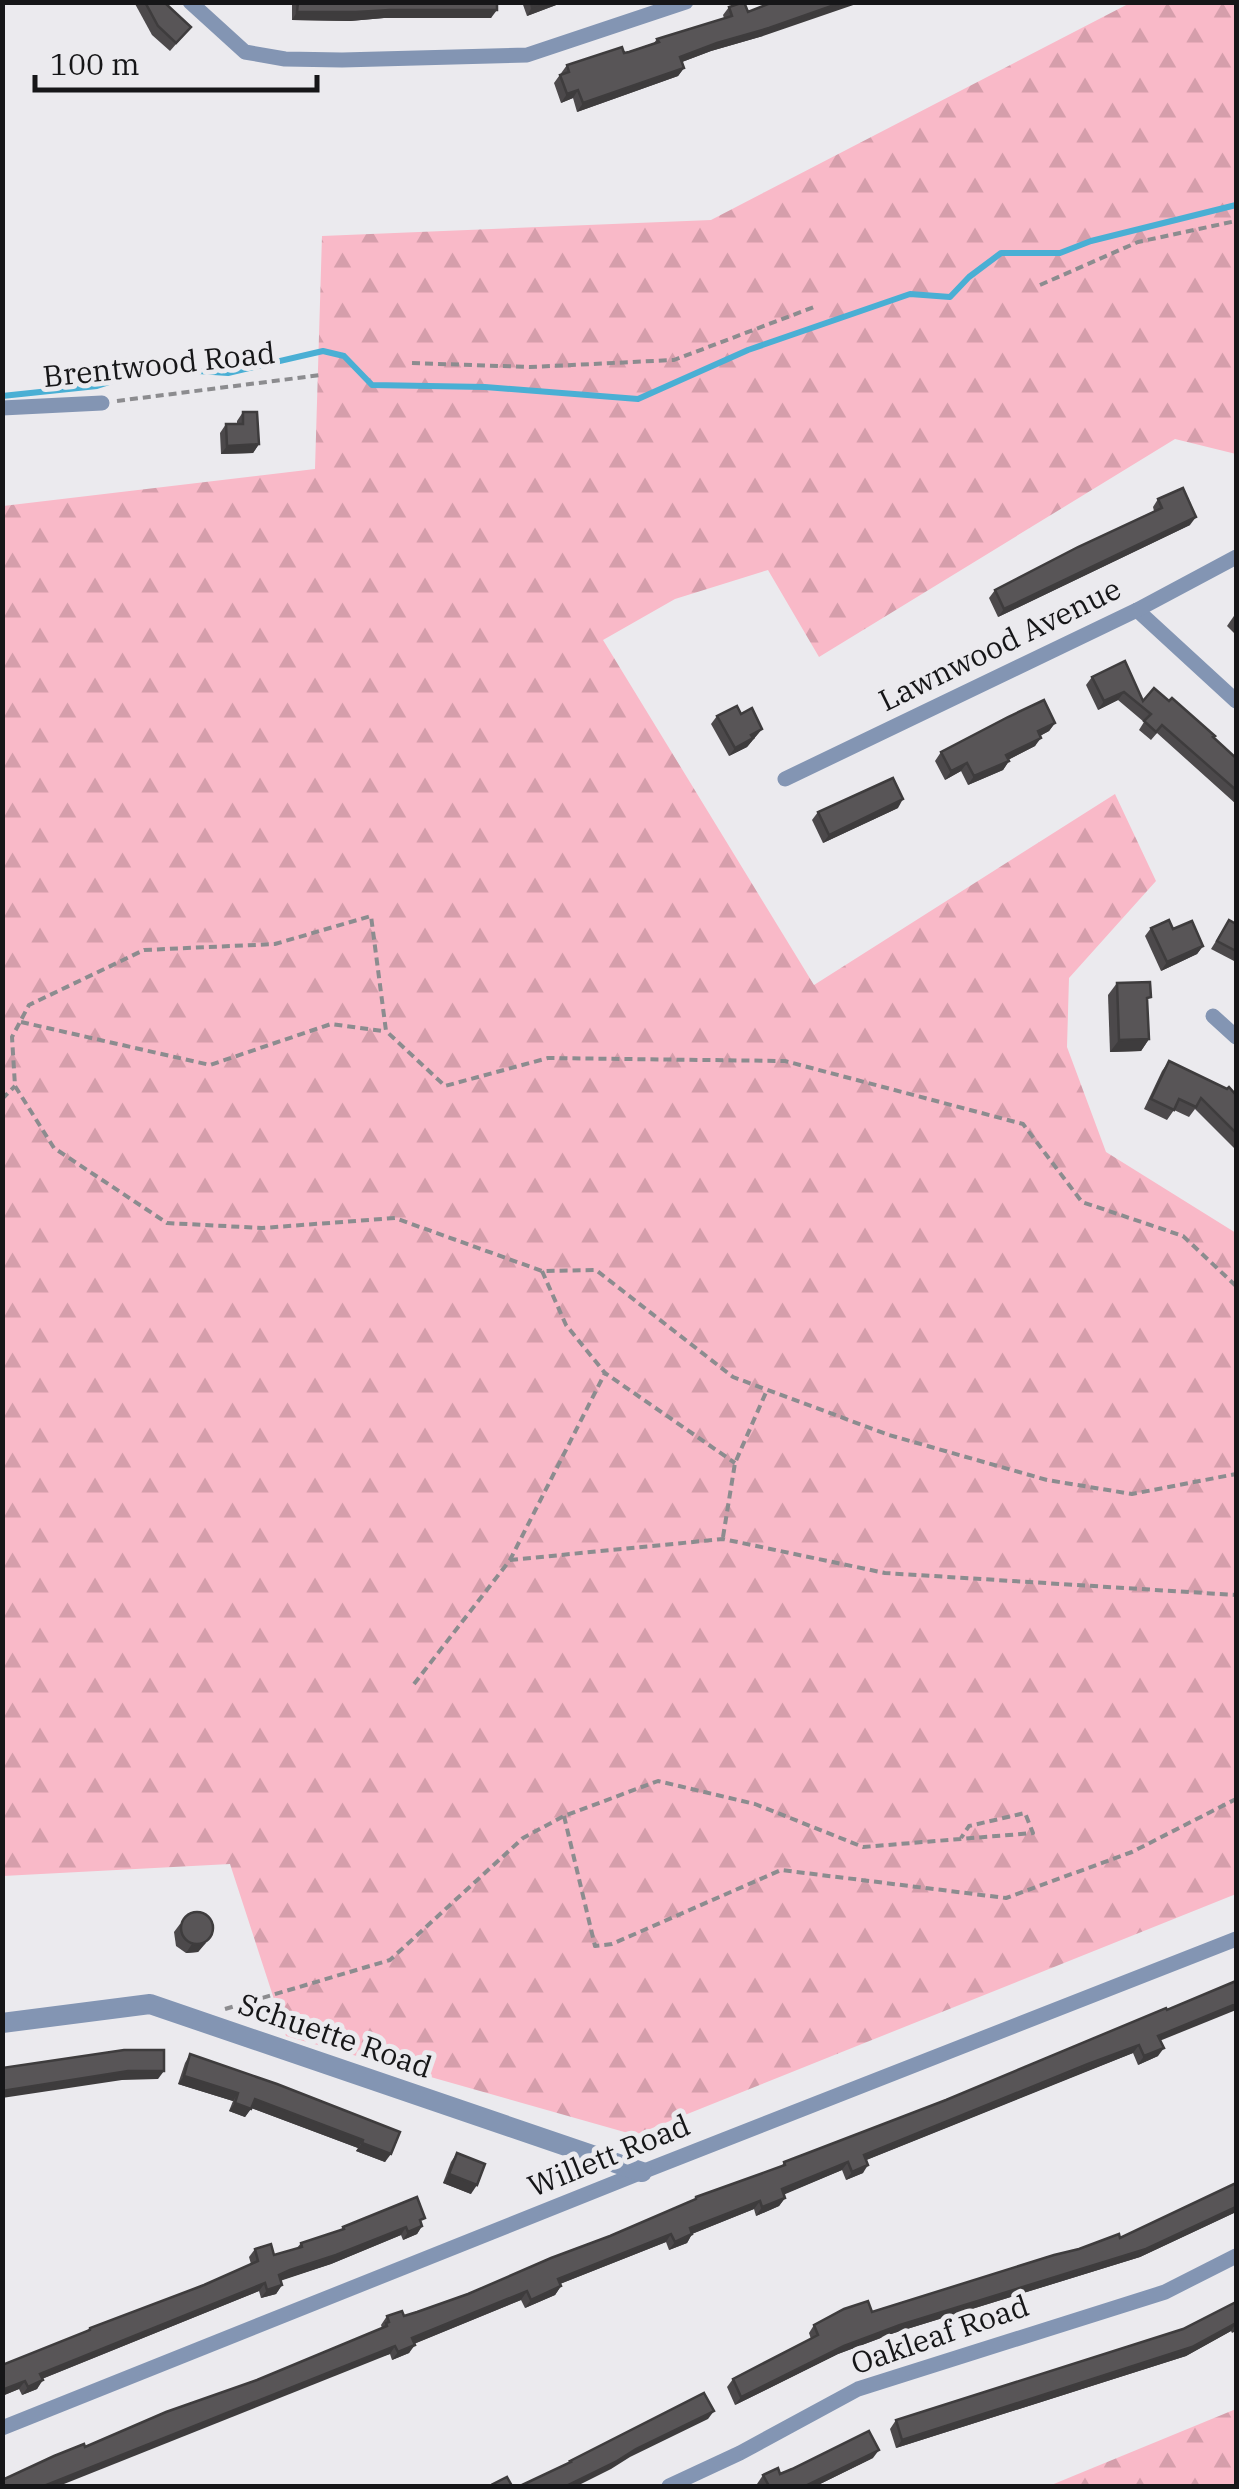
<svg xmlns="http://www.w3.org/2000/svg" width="1239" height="2489" font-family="'IBM Plex Serif',serif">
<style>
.forest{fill:url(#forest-firs)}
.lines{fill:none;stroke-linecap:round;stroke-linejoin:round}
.stream{stroke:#4aafd4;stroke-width:6}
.path{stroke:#8c8c8f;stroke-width:4;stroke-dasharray:8 5;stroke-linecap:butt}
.minor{stroke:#8395b3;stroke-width:15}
.tertiary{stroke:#8395b3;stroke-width:20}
.wall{fill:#4c494b}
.shaded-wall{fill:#3e3c3d}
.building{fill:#585557;stroke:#3e3c3d;stroke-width:2.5}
.labels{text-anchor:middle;stroke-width:10;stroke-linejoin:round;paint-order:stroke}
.street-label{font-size:30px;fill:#161618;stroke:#ebeaee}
</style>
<defs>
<pattern id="forest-firs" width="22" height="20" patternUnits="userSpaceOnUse" patternTransform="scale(2.5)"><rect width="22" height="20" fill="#f9b9c8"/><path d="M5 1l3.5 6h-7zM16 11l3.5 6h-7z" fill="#d59eab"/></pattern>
</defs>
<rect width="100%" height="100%" fill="#ebeaee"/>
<g class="forest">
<path d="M1130,3H1236V454L1175,439L819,657L768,570L675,599L603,640L814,985L1115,794L1156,881L1069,978L1067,1047L1106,1152L1236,1233V1894L635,2135L286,2036L230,1864L3,1876V506L315,469L322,236L711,220Z"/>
<path d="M1236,2409V2486H1049L1061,2481Z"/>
</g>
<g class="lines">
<path class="stream" d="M2,396L97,386L153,368L228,373L323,351L344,356L372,385L485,387L638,399L748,350L910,294L950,297L969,277L1001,253H1060L1091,241L1236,205"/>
<g class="path">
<path d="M1040,285L1138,242L1236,221"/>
<path d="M412,363L530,367L674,360L814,307"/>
<path d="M117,401L321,375"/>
<path d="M21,1022L210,1065L331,1024L383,1031"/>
<path d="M2,1099L15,1086"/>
<path d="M542,1271L566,1325L605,1373L735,1463"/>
<path d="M1236,1286L1183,1236L1082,1202L1023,1124L785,1061L548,1058L445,1086L386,1031L371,916L275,944L144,950L29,1005L12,1037L15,1086L54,1148L167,1223L262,1228L395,1218L542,1271L596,1270L733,1377L889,1435L1047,1480L1132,1494L1236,1474"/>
<path d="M723,1537L735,1463L767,1390"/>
<path d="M510,1560L723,1539L885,1573L1236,1595"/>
<path d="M414,1684L510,1560L605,1373"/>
<path d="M564,1816L595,1946L612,1944L781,1870L1006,1898L1132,1852L1236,1799"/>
<path d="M225,2009L390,1960L523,1838L564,1816L658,1781L755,1804L863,1847L1033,1833L1025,1813L969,1826L961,1838"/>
</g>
<g class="minor">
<path d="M190,2L245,52L285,59L342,60L527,55L686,2"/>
<path d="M2,408L102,403"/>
<path d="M1137,610L1236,701"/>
<path d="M785,779L1137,610L1236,557"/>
<path d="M1213,1016L1236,1037"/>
<path d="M2,2428L642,2172L1236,1939"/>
<path d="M669,2486L740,2453L858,2389L1165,2292L1236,2256"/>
</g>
<path class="tertiary" d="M2,2023L150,2004L642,2172"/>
</g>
<g class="wall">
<path d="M134,2H164L191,27L170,51L152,35Z"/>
<path d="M292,2H497L491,18H384L350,21L292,20Z"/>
<path d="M522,2H564L527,16Z"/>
<path d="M729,7L748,12L763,36L711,51L682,62L684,68L678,76L577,112L573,98L561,103L554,83L567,65L624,53L654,43L657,39L724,18L723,15Z"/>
<path d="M243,412L259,444L253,453L221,454L220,433L226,424H237V421Z"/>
<path d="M1158,499L1190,525L998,617L989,598L995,590L1154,511L1153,507Z"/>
<path d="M1236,613V635L1227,626Z"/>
<path d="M1092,677L1143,701L1213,737L1236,758V804L1157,733L1151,740L1139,730L1144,722L1118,700L1098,710L1086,685Z"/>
<path d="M741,714L762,729L747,747L729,756L711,724L717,716Z"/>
<path d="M1055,723L1049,731L1040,736L1035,746L1008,760L1009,761L1003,770L968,785L961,771L945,780L935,761L941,752Z"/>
<path d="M898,808L823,843L812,820L818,812Z"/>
<path d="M1229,920L1236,924V962L1211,949Z"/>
<path d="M1151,928L1173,929L1203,946L1197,954L1161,971L1145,936Z"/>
<path d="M1117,983L1149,1039L1141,1051L1110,1052L1108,995Z"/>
<path d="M1169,1061L1236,1095V1150L1195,1109L1189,1117L1174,1110L1167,1120L1144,1109L1162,1071Z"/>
<path d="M180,1924L206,1943L198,1952L186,1953L176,1946L174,1932Z"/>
<path d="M1166,2008L1158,2056L1138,2065L1133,2053L1082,2073L866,2160L863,2173L846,2180L842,2170L784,2194L785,2198L779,2206L756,2216L754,2209L692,2234L687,2243L669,2250L666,2242L560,2284L561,2286L555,2295L525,2308L521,2300L414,2344L409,2353L392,2360L390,2354L85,2447L257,2380L382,2328L381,2325L387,2316H404L417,2312L468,2294L610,2236L694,2200L696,2197L782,2166L784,2162L946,2100Z"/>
<path d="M190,2054L400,2132L385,2162L356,2151L358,2148L251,2108L245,2117L229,2111L233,2101L178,2084L185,2063Z"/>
<path d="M457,2153L471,2194L443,2183L451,2162Z"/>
<path d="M1236,2183V2212L1140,2257L894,2333L838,2354L735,2405L727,2387L733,2379L811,2339L809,2333L814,2325L872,2312L1120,2238Z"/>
<path d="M421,2223L422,2226L417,2234L403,2240L401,2235L331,2264L281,2280L282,2285L276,2294L261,2298L259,2291L42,2379L37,2389L22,2395L19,2389L2,2396L90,2328L204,2285L251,2264L249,2257L255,2249L274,2255L297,2248L301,2243L341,2230L343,2227Z"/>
<path d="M1236,2302V2331L1232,2333L1231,2331L1186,2356L896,2448L890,2429L896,2420L1183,2329Z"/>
<path d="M873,2458L816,2486H758L757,2484L763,2475Z"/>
</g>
<g class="shaded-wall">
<path d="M546,2H564L527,16L532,7Z"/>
<path d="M843,2H862L763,36L711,51L674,65L680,57L717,43Z"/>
<path d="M390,10H497L491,18H384L350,21L292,20L297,12Z"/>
<path d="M684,68L678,76L577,112L583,103Z"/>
<path d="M578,90L573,98L561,103L567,94Z"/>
<path d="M259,444L253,453L221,454L227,446Z"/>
<path d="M1196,517L1190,525L998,617L1004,609Z"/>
<path d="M1124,692L1118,700L1098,710L1104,701Z"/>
<path d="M1055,723L1049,731L1032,740L1038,731Z"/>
<path d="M762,729L747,747L729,756L735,748L751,735Z"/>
<path d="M1041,738L1035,746L1000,764L1006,755Z"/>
<path d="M1009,761L1003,770L968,785L974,776Z"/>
<path d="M967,763L961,771L945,780L951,771Z"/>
<path d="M903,799L898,808L823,843L829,835Z"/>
<path d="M1203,946L1197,954L1161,971L1167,962Z"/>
<path d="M1149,1039L1141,1051L1110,1052L1119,1040Z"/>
<path d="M212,1934L198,1952L186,1953L192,1944Z"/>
<path d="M1236,2004V2010L1152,2044L1158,2036Z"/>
<path d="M1139,2045L1133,2053L859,2163L864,2155Z"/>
<path d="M1164,2048L1158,2056L1138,2065L1144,2056Z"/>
<path d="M128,2071H164L158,2079L122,2080L2,2098V2091Z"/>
<path d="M184,2076L238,2093L233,2101L178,2084Z"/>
<path d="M255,2099L363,2140L358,2148L249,2107Z"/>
<path d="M235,2103L251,2109L245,2117L229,2111Z"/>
<path d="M362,2143L391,2154L385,2162L356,2151Z"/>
<path d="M848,2162L842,2170L776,2198L782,2189Z"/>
<path d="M868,2165L863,2173L846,2180L852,2172Z"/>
<path d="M449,2174L477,2185L471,2194L443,2183Z"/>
<path d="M785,2198L779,2206L756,2216L762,2207Z"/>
<path d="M760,2201L754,2209L684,2237L690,2228Z"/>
<path d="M1236,2207V2212L1140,2257L894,2333L838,2354L735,2405L741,2397L844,2346Z"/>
<path d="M422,2226L417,2234L403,2240L408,2232Z"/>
<path d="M406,2227L401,2235L331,2264L274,2283L279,2275L290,2270Z"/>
<path d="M671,2234L666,2242L552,2287L558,2279Z"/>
<path d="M692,2234L687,2243L669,2250L675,2242Z"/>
<path d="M265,2283L259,2291L34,2382L40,2374Z"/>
<path d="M282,2285L276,2294L261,2298L267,2290Z"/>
<path d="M561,2286L555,2295L525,2308L531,2300Z"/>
<path d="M527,2291L521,2300L406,2347L412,2338Z"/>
<path d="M1236,2323L1231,2331L1186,2356L896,2448L902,2440Z"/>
<path d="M415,2345L409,2353L392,2360L398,2352Z"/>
<path d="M395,2346L390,2354L59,2486H44Z"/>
<path d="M43,2380L37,2389L22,2395L28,2387Z"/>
<path d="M25,2381L19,2389L2,2396V2390Z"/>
<path d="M714,2411L708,2419L630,2457L611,2469L577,2486H566L636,2449Z"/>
<path d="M879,2450L873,2458L816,2486H805Z"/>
</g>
<g class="building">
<path d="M145,2H164L191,27L176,43L158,26Z"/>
<path d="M298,2H497V10H390L356,12H297Z"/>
<path d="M531,2H546L532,7Z"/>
<path d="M744,2L748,12L773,2H843L769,28L717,43L680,57L684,68L583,103L578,90L567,94L560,75L569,72L567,65L622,47L624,53L629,52L659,42L657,39L732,16L729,7Z"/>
<path d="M243,412H257L259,444L227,446L226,424H243Z"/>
<path d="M1183,488L1196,517L1004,609L995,590L1078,547L1162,508L1158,499Z"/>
<path d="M1125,661L1143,701L1154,688L1169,701L1172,698L1215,736L1213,737L1236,758V790L1162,725L1156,732L1144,721L1151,714L1124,692L1104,701L1092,677Z"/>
<path d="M1044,700L1055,723L1038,731L1041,738L1006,755L1009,761L974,776L967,763L951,771L941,752L1008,717Z"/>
<path d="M737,706L741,714L752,708L762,729L751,735L753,738L735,748L717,716Z"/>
<path d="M893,778L903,799L829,835L818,812Z"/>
<path d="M1169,920L1173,929L1192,921L1203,946L1167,962L1151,928Z"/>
<path d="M1229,920L1236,924V951L1217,941Z"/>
<path d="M1150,982L1151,997L1147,998L1149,1039L1119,1040L1117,983Z"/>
<path d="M1169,1061L1227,1089L1229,1087L1236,1095V1133L1201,1098L1196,1107L1179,1099L1174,1110L1151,1099Z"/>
<circle cx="197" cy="1928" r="16"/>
<path d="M1236,1981V2004L1158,2036L1164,2048L1144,2056L1139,2045L1088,2064L864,2155L868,2165L852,2172L848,2162L782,2189L785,2198L762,2207L760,2201L690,2228L692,2234L675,2242L671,2234L558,2279L561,2286L531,2300L527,2291L412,2338L415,2345L398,2352L395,2346L44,2486H2V2480L54,2456L84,2444L85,2447L166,2412L257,2380L387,2326L386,2323L389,2322L387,2316L402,2311L404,2316L417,2312L468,2294L551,2258L610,2236L696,2199V2197L785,2165L784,2162L813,2151L946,2100L1166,2008L1167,2010Z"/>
<path d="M124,2050H164V2071H128L2,2091V2068Z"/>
<path d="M190,2054L277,2084L400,2132L391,2154L362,2143L363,2140L255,2099L251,2109L235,2103L238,2093L184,2076Z"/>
<path d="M457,2153L485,2164L477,2185L449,2174Z"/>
<path d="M1236,2183V2207L1146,2249L900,2325L844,2346L741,2397L733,2379L818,2335L814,2325L844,2309L868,2301L872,2312L1054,2255L1079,2249L1119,2234L1120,2238Z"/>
<path d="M417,2197L425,2218L420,2220L422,2226L408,2232L406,2227L336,2255L290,2270L279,2275L282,2285L267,2290L265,2283L40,2374L43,2380L28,2387L25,2381L2,2390V2365L90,2330V2328L204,2285L258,2261L255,2249L271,2244L274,2255L302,2247L301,2243L344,2229L343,2227Z"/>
<path d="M1236,2302V2323L1192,2347L902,2440L896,2420L1183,2329Z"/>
<path d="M704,2393L714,2411L636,2449L617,2461L566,2486H520L571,2462L570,2461Z"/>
<path d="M869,2431L879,2450L805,2486H769L763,2475L778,2468L780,2474L792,2469Z"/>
<path d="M507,2477L512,2486H495L493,2484Z"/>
</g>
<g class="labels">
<g class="street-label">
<text transform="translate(159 365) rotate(-6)" y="10">Brentwood Road</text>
<text transform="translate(1000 645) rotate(-26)" y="10">Lawnwood Avenue</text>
<text transform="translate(335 2036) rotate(19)" y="10">Schuette Road</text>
<text transform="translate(609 2156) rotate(-22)" y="10">Willett Road</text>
<text transform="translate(940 2335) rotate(-19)" y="10">Oakleaf Road</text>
</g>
</g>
<rect width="1239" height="2489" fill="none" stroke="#161618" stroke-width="10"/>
<path d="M35 75v15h282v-15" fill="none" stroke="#161618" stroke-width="5"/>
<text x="50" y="75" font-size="30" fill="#161618" stroke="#ebeaee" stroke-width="8" paint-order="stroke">100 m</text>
</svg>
